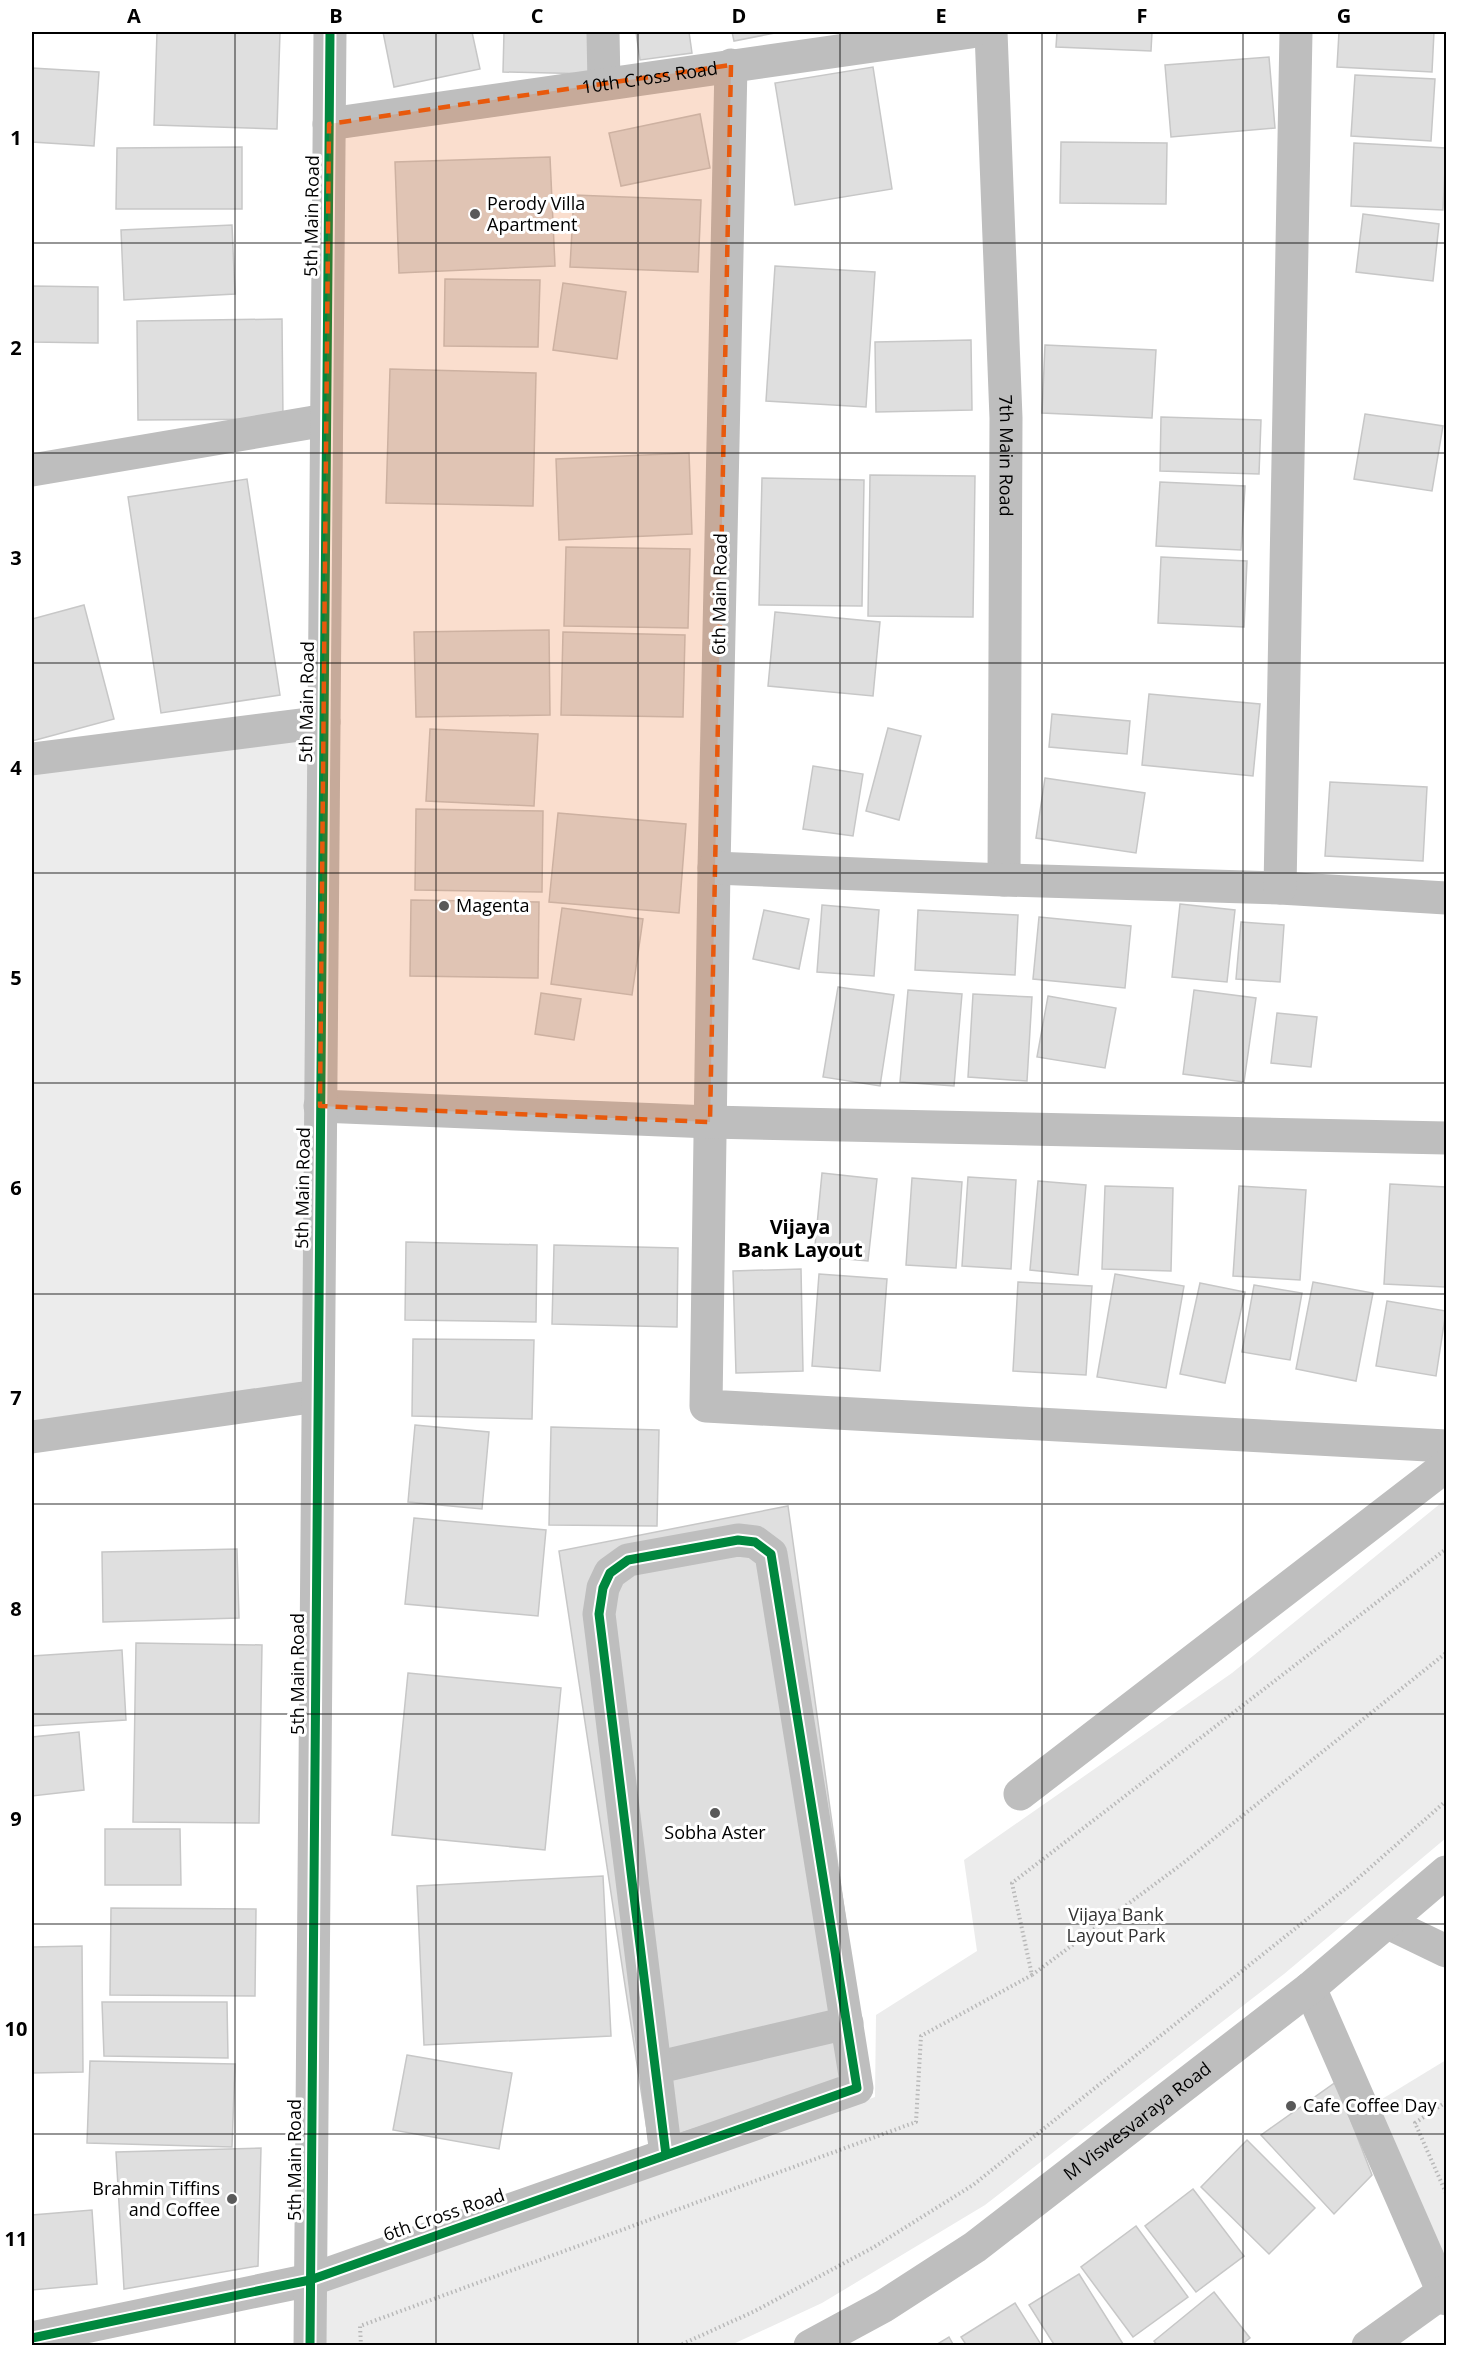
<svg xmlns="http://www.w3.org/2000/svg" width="1478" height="2377" font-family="'Open Sans',sans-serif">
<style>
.green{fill:#ececec}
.building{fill:#dfdfdf;stroke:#c7c7c7;stroke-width:1.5}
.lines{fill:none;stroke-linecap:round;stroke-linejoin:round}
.path{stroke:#b9b9b9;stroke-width:4;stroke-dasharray:1.5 3;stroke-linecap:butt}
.minor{stroke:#bebebe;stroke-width:33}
.cycleway-casing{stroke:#fff;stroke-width:13}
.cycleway{stroke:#00873e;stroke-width:9}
.marked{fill:#e8590c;fill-opacity:0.2;stroke:#e8590c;stroke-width:4.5;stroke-dasharray:12 8;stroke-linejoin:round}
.grid{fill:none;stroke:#000;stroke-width:1.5;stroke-opacity:0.55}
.poi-dot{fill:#595959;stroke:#fff;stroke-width:2}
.labels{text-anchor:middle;stroke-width:6;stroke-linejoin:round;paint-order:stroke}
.street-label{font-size:18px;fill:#000;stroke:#fff}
.poi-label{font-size:18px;fill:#000;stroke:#fff;text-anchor:start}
.park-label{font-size:18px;fill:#333;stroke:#fff}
.neighbourhood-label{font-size:20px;font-weight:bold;fill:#000;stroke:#fff}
.neatline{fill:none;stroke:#000;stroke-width:2}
.grid-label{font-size:20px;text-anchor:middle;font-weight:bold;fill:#000}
</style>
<rect width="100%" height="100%" fill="#fff"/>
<g class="green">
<path d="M324,722L317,1396L32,1437V759Z"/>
<path d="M1446,1499V1838L1284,1974L985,2205L822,2303L731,2345H324L323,2292L875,2097L876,2015L977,1951L964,1860L1232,1673Z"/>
<path d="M1446,2060V2298L1364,2110Z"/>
</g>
<g class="building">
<path d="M157,32H280L277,129L154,125Z"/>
<path d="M383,32H472L480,69L394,87Z"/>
<path d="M504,32H596L595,74L503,72Z"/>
<path d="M636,32H689L692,53L640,60Z"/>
<path d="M732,32H780L734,41Z"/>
<path d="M1057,32H1152L1151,51L1056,47Z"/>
<path d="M1339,32H1434L1432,72L1337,67Z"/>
<path d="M1269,57L1275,128L1171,137L1165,65Z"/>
<path d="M873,67L892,189L795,205L775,83Z"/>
<path d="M32,68L99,72L94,146L32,142Z"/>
<path d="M1355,75L1435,79L1431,141L1351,136Z"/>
<path d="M700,114L710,168L621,186L609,133Z"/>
<path d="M1061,142L1167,143L1166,204L1060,203Z"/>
<path d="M1354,143L1446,148L1443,210L1351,206Z"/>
<path d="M242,147V209H116L117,148Z"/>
<path d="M550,157L555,266L399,273L395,162Z"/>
<path d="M574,195L701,200L698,272L570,267Z"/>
<path d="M1363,214L1439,224L1433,281L1356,272Z"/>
<path d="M232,225L235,294L124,300L121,230Z"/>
<path d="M775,266L875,272L866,407L766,401Z"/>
<path d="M445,279L540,280L538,347L444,346Z"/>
<path d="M563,283L626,292L617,359L553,350Z"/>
<path d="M32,286L98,287V343L32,342Z"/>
<path d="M282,319L283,419L138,420L137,321Z"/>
<path d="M971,340L972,410L876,412L875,342Z"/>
<path d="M1045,345L1156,350L1152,418L1042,413Z"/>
<path d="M390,369L536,373L533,506L386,503Z"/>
<path d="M1365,414L1443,426L1432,491L1354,479Z"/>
<path d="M1161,417L1261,420L1259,474L1160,471Z"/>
<path d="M689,453L692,534L559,540L556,459Z"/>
<path d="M870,475L975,476L973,617L868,616Z"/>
<path d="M762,478L864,480L862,606L759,605Z"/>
<path d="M247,479L280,695L161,713L128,497Z"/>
<path d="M1160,482L1245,486L1241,550L1156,546Z"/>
<path d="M566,547L690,549L688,628L564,626Z"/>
<path d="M1161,557L1247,561L1244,627L1158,623Z"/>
<path d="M84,605L114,719L32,741V619Z"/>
<path d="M775,612L880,622L873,696L768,686Z"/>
<path d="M549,630L550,715L416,717L414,632Z"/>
<path d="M563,632L685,635L683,717L561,715Z"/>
<path d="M1149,694L1260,704L1253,776L1142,765Z"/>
<path d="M1052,714L1130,721L1127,754L1049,747Z"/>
<path d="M888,728L921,736L899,820L866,811Z"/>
<path d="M430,729L538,734L534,806L426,801Z"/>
<path d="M813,766L863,774L853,836L803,829Z"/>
<path d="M1045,778L1145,793L1136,853L1036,838Z"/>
<path d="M1330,782L1427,787L1423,861L1325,856Z"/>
<path d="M416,809L543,811L542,892L415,890Z"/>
<path d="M558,813L686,824L679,913L549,902Z"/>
<path d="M411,900L539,902L538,978L410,976Z"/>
<path d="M1180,904L1235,910L1227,982L1172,977Z"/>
<path d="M822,905L879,910L874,976L817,972Z"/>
<path d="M562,908L643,919L632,995L551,984Z"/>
<path d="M764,910L809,919L799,969L753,959Z"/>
<path d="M918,910L1018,915L1015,975L915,970Z"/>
<path d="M1039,917L1131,926L1125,988L1033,979Z"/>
<path d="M1241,922L1284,925L1280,982L1236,979Z"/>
<path d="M838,987L894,995L880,1086L823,1077Z"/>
<path d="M908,990L962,994L954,1086L900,1082Z"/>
<path d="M1194,990L1256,998L1244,1082L1183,1074Z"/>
<path d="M541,993L581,999L574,1040L535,1034Z"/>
<path d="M973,994L1032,997L1027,1081L968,1077Z"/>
<path d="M1048,996L1116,1008L1105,1068L1037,1057Z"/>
<path d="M1277,1013L1317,1017L1311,1067L1271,1063Z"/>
<path d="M822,1173L877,1179L868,1261L814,1256Z"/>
<path d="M968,1177L1016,1180L1011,1269L962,1266Z"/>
<path d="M912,1178L962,1182L956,1268L906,1265Z"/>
<path d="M1038,1181L1086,1185L1078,1275L1030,1270Z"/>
<path d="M1390,1184L1446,1187L1445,1287L1384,1284Z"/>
<path d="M1105,1186L1173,1188L1171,1271L1102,1269Z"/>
<path d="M1239,1186L1306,1190L1300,1280L1233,1276Z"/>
<path d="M406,1242L537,1245L536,1322L405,1320Z"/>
<path d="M554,1245L678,1248L677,1327L552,1324Z"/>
<path d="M801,1269L803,1371L736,1373L733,1271Z"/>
<path d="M819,1274L887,1279L880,1371L812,1366Z"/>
<path d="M1115,1274L1184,1286L1166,1388L1097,1377Z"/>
<path d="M1018,1282L1092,1286L1086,1375L1013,1371Z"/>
<path d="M1313,1282L1373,1293L1356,1381L1296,1369Z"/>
<path d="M1200,1283L1245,1292L1225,1383L1180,1374Z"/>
<path d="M1254,1285L1302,1293L1290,1360L1242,1352Z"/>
<path d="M1387,1301L1446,1311L1436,1376L1376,1366Z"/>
<path d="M413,1339L534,1340L532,1419L412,1416Z"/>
<path d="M415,1425L489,1432L482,1509L408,1502Z"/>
<path d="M551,1427L659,1430L657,1526L549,1525Z"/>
<path d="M788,1506L867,2075L649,2143L559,1551Z"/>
<path d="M414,1518L546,1530L538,1616L405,1604Z"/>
<path d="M237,1549L239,1618L103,1622L102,1552Z"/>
<path d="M136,1643L262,1645L259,1823L133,1822Z"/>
<path d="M122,1650L126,1720L32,1726V1656Z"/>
<path d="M408,1673L561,1688L545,1850L392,1835Z"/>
<path d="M79,1732L84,1790L32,1796V1737Z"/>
<path d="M105,1829H180L181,1885H105Z"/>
<path d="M603,1876L611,2036L424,2045L417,1886Z"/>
<path d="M111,1908L256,1909L255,1996L110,1995Z"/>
<path d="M82,1946L83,2072L32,2073V1947Z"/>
<path d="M102,2002H227L228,2058L104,2056Z"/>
<path d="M407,2055L512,2073L499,2149L393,2130Z"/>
<path d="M90,2061L235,2064L232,2147L87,2143Z"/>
<path d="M1336,2082L1372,2175L1334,2214L1261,2135Z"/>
<path d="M1247,2140L1315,2208L1269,2254L1201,2187Z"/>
<path d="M261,2148L258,2266L124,2289L116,2152Z"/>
<path d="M1193,2189L1244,2256L1196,2292L1145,2226Z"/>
<path d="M92,2210L97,2284L32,2290V2215Z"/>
<path d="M1136,2226L1188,2297L1133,2337L1081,2267Z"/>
<path d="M1079,2274L1123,2344L1121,2346H1055L1029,2305Z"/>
<path d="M1214,2292L1250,2338L1240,2346H1158L1154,2341Z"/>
<path d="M1015,2303L1042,2346H967L961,2337Z"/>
<path d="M949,2337L954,2346H934Z"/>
</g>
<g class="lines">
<g class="path">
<path d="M1032,1975L1182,1864L1446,1653"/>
<path d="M1446,2102L1415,2123L1446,2193"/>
<path d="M361,2346L360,2326L916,2122L921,2036L1032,1975L1012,1883L1446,1549"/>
<path d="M678,2346L755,2311L874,2247L973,2185L1355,1881L1446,1801"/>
</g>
<g class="minor">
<path d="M603,32L604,84"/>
<path id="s1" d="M991,32L1006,418L1004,880"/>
<path d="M731,65L714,868L706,1406L1446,1446"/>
<path id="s2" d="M329,124L971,32"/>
<path d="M32,470L326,420"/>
<path d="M32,759L324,722"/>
<path d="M714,868L1004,880L1280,888L1446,898"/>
<path d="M1280,888L1296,32"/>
<path d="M320,1106L710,1122L1446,1138"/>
<path d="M32,1437L317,1396"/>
<path d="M1020,1794L1446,1466"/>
<path d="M1388,1923L1446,1951"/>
<path d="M1310,1988L1446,2299"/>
<path d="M655,2068L847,2023"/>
<path d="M32,2338L310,2280L857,2088L771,1554L755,1542L738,1540L628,1560L610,1573L603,1588L599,1614L666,2155"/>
<path d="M310,2346L330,32"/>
<path id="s3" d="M810,2346L884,2306L975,2247L1310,1988L1446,1872"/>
<path d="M1368,2346L1443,2292"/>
</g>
<g class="cycleway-casing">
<g id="cycleway">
<path d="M32,2338L310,2280L857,2088L771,1554L755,1542L738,1540L628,1560L610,1573L603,1588L599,1614L666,2155"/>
<path d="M310,2346L330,32"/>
</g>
</g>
<use href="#cycleway" class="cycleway"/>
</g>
<path class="marked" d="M731,65L710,1122L320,1106L329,124Z"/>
<path class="grid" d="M235,32V2346M436,32V2346M638,32V2346M840,32V2346M1042,32V2346M1243,32V2346M32,243H1446M32,453H1446M32,663H1446M32,873H1446M32,1083H1446M32,1294H1446M32,1504H1446M32,1714H1446M32,1924H1446M32,2134H1446"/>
<g class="poi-dot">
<circle cx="475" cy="214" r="6"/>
<circle cx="444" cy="906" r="6"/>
<circle cx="715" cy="1813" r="6"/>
<circle cx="1291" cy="2106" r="6"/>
<circle cx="232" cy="2199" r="6"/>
</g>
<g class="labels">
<g class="street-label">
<text dy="6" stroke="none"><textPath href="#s2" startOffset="324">10th Cross Road</textPath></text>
<text transform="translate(312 216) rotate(-89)" y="6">5th Main Road</text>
<text dy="6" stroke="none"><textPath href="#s1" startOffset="424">7th Main Road</textPath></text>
<text transform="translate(720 594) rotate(-89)" y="6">6th Main Road</text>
<text transform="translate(307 702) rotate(-89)" y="6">5th Main Road</text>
<text transform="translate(303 1188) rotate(-89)" y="6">5th Main Road</text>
<text transform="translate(298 1674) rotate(-90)" y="6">5th Main Road</text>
<text dy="6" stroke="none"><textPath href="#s3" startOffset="398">M Viswesvaraya Road</textPath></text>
<text transform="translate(295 2160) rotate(-90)" y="6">5th Main Road</text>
<text transform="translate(444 2215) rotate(-19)" y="6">6th Cross Road</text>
</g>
<g class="poi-label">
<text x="487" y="210">Perody Villa<tspan x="487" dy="21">Apartment</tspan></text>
<text x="456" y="912">Magenta</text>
<text x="715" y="1839" text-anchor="middle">Sobha Aster</text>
<text x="1303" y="2112">Cafe Coffee Day</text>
<text x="220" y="2195" text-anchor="end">Brahmin Tiffins<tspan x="220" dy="21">and Coffee</tspan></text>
</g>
<g class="park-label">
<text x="1116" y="1921">Vijaya Bank<tspan x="1116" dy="21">Layout Park</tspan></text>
</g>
<g class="neighbourhood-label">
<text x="800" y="1234">Vijaya<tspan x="800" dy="23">Bank Layout</tspan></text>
</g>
</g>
<rect width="1478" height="2377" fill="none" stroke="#ffffff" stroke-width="66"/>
<rect x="33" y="33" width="1412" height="2311" class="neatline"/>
<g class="grid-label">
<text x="134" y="23">A</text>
<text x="336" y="23">B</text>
<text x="537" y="23">C</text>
<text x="739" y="23">D</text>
<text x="941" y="23">E</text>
<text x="1142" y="23">F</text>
<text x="1344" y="23">G</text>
<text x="16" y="145">1</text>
<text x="16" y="355">2</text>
<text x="16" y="565">3</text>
<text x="16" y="775">4</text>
<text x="16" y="985">5</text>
<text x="16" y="1195">6</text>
<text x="16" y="1405">7</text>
<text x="16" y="1616">8</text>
<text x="16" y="1826">9</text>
<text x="16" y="2036">10</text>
<text x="16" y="2246">11</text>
</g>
</svg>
